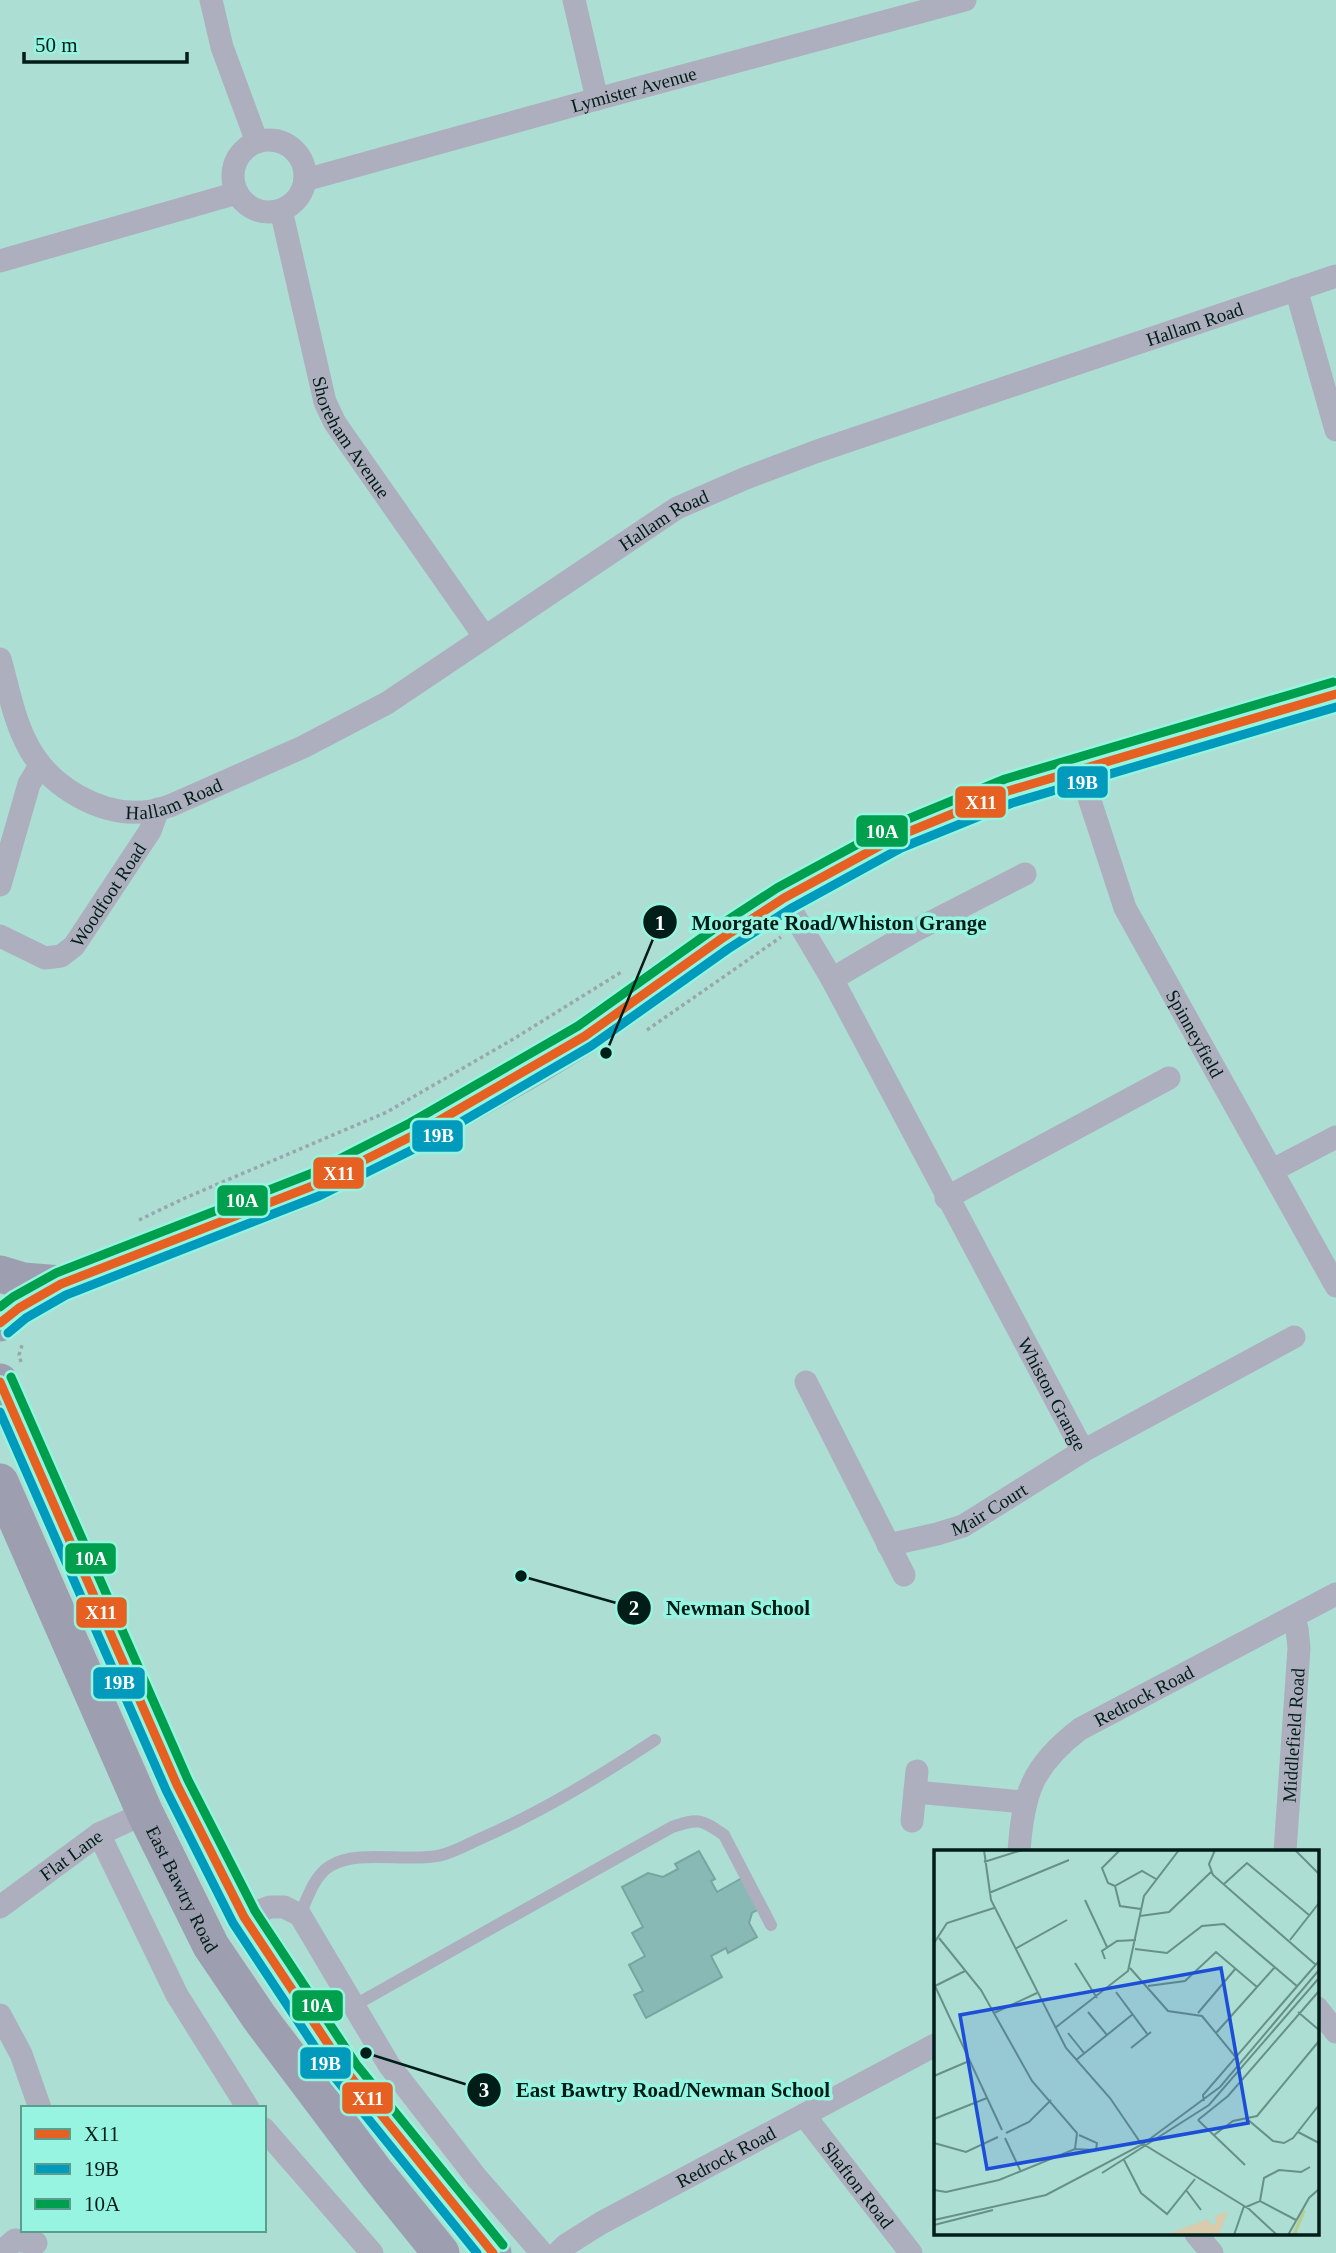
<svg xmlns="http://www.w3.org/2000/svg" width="1336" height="2253" font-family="'Times New Roman',serif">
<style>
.building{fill:#88b9b5;stroke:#79a5a0;stroke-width:2}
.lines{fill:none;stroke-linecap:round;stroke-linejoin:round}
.path{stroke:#99a7ad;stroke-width:3.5;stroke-dasharray:3.5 3.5;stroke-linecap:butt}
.lane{stroke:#adafbe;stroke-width:12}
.street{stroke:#adafbe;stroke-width:23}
.primary{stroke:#9e9eb1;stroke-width:37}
.bus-1-casing{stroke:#96f4e0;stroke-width:14}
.bus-2-casing{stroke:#96f4e0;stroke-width:14}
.bus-3-casing{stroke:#96f4e0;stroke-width:14}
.bus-1{stroke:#e66121;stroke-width:9}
.bus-2{stroke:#009bbc;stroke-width:9}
.bus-3{stroke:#009f4e;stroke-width:9}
.labels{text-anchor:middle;stroke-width:7;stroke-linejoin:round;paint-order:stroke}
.street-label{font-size:19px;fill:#001d17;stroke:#96f4e0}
.inset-river{fill:none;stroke:#b4d090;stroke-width:3.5}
.inset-road{fill:none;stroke:#679188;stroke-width:2}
.view{fill:#1d4ed8;fill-opacity:0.15;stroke:#1d4ed8;stroke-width:3.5}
.inset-edge{fill:none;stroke:#001d17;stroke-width:3.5}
.leader{fill:none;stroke:#001d17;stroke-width:2.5}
.callout-dot{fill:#001d17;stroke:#96f4e0;stroke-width:2.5}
.mark-label{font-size:21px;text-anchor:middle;font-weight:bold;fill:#fff}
.callout-label{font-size:21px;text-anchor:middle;font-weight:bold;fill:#001d17;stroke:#96f4e0;stroke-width:7;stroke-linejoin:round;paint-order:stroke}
.line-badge{stroke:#96f4e0;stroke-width:2.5}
.badge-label{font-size:19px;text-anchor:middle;font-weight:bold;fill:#fff}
</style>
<rect width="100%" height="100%" fill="#acded3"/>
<path class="building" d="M699,1851L715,1879L711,1881L717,1892L742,1878L759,1909L752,1913L749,1923L757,1937L728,1953L726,1948L711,1956L722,1977L646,2018L634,1995L643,1991L629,1965L645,1956L632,1933L643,1927L622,1887L648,1873L663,1877L678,1869L675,1864Z"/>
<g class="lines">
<g class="path">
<path d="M647,1030L781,937"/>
<path d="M139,1220L185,1198L387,1112L515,1038L623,971"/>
<path d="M21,1362L19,1355L23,1342"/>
</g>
<g class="lane">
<path d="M300,1915C307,1899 314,1876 330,1866C359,1848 412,1864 445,1854C459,1850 472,1842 484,1837C545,1810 600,1776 655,1740"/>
<path d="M355,2005L672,1827C699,1818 701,1819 724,1835L771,1925"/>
</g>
<g class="street">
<path d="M211,0L222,47L257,142"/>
<path d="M574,0L597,99"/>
<circle cx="269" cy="176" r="36"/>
<path id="s1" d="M305,180L597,99L965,0"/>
<path id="s2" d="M281,210L325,402L335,423L484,636"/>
<path d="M0,261L237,193"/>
<path d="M1296,289L1336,430"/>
<path id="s3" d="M0,659C8,687 13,716 26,742C47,786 102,819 151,811C158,810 166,807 172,805L303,747L387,703L677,508L746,478L815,452L1336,276"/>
<path id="s4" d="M1080,770L1125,908L1336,1286"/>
<path d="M0,885L29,784L40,766"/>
<path id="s5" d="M784,898L832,979L1083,1451"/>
<path id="s6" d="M0,936L45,958L61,956L74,946L150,831L158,809"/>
<path d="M832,979L914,931L1025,874"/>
<path d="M1273,1170L1336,1137"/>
<path d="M946,1198L1169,1078"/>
<path d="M806,1382L904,1575"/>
<path id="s7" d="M888,1545L937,1534L963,1526L1083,1451L1294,1337"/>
<path d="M915,1792L1024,1802"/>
<path d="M912,1821L917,1771"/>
<path d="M99,1834L177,1995L248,2108"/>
<path id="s8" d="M1019,1852C1023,1793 1032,1766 1080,1729L1336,1594"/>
<path id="s9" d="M1285,1852L1299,1648L1297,1629L1293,1617"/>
<path id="s10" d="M0,1907L99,1834L145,1813"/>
<path d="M244,1917L270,1907H284L300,1915L389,2065L476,2177L542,2253"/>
<path d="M1317,2008L1336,2032"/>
<path d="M0,2015L21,2054L40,2108"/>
<path id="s11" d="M804,2115L911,2253"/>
<path d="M264,2129L372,2253"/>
<path d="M1196,2234L1212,2253"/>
<path d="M0,2253L15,2240L36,2243"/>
<path id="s12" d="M558,2253L566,2245L601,2223L935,2045"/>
</g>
<g class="primary">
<path d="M0,1274L23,1281L61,1284"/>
<path d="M0,1323L19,1308L61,1284L315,1185L416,1134L536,1066L585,1036L721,939L784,898L896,837L1008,791L1336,694"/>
<path d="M0,1382L177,1785L244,1917L346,2071L493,2253"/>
<path id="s13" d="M0,1482L145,1813L211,1946L259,2017L377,2174L441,2253"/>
</g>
<g class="bus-1-casing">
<g id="bus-1">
<path d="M0,1323L19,1308L61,1284L315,1185L416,1134L585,1036L721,939L784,898L896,837L1008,791L1336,694"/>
<path d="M0,1382L177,1785L244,1917L346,2071L493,2253"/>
</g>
</g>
<g class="bus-2-casing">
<g id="bus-2">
<path d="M8,1333L26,1318L66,1295L319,1196L422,1145L591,1046L728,949L790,909L901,848L1012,803L1336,707"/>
<path d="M0,1412L166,1790L233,1923L336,2079L477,2253"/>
</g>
</g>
<g class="bus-3-casing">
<g id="bus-3">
<path d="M0,1307L13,1297L56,1273L310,1174L410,1123L578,1026L714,929L777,888L891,826L1005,779L1333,682"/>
<path d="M11,1377L188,1780L255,1911L356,2064L503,2245"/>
</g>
</g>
<use href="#bus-1" class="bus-1"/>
<use href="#bus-2" class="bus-2"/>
<use href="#bus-3" class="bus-3"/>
</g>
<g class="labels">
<g class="street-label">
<text dy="7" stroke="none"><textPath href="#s1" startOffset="341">Lymister Avenue</textPath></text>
<text dy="7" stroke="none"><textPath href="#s3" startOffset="1398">Hallam Road</textPath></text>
<text dy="7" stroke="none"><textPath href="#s2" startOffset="240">Shoreham Avenue</textPath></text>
<text dy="7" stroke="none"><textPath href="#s3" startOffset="831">Hallam Road</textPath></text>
<text dy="7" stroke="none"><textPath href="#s3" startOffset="264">Hallam Road</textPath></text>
<text dy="7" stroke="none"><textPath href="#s6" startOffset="144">Woodfoot Road</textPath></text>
<text dy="7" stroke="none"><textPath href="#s4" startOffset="289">Spinneyfield</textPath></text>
<text dy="7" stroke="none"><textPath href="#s5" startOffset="564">Whiston Grange</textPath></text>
<text dy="7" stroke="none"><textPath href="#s7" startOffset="108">Mair Court</textPath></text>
<text dy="7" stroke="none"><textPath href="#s8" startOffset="215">Redrock Road</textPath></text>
<text dy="7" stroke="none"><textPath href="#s9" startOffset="117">Middlefield Road</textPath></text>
<text dy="7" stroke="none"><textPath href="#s10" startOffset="88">Flat Lane</textPath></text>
<text dy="7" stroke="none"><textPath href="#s13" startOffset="446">East Bawtry Road</textPath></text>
<text dy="7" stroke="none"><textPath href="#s12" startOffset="194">Redrock Road</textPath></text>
<text dy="7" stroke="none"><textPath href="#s11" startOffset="88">Shafton Road</textPath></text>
</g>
</g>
<g transform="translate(934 1850)">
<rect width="385" height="385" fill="#acded3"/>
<path d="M294,361L285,385H231L274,369L277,375L282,373L281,366Z" fill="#d8ccac"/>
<path class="inset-river" d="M360,385L370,360"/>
<path class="inset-road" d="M50,0L57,50L132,198L176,248L206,292L315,359L343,385M281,0L275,14L279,25L382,115M361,0L385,24M50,12L88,0M290,34L313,13L375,65M181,36L174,33L168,18L186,0M55,43L135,10M151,50L173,97M207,59L186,56L181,36L208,21L222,29M206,66L235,62L277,22M5,88L47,140L98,231L143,283L141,299M356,90L385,53M0,93L13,73L60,58M81,99L133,70M201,99L233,103L268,76L290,74L364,137M171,109L168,101L183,91L202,90M141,113L163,148M196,118L234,161L268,166L304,210M1,136L68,280M1,136L31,121M214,136L251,131L282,102L323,137M182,142L214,185M154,162L173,185M364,162L385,180M60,163L103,143M264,163L302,118M121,178L194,121L210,46L245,0M134,183L150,203M282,183L341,117M197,198L217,182M142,210L199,164M0,226L35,211M270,251L269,245L385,111M0,269L53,248M313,269L339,291L350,293L359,288L385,255M264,270L294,246L385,141M264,270L311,315M364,282L385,293M72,283L95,272L117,250M280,285L299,271L323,266L385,191M71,288L87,322M0,293L32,302L64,287M190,310L207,343L233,364L261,329M168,323L275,255L385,128M0,340L12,342L65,330L141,299L162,300L163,293L145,285M252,340L267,360M326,351L330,328L345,320L367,322L376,317M312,357L326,351L362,370M0,370L112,345L209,294L286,237L385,120M0,375L59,360M300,385L310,356M354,385L375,348L385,339"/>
<path class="view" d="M287,118L314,273L53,319L26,165Z"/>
<rect width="385" height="385" class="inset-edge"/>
</g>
<path class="leader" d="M606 1053L660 922M521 1576L634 1608M366 2053L484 2090"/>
<g class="callout-dot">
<circle cx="606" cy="1053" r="7"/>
<circle cx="521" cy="1576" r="7"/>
<circle cx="366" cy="2053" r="7"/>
<circle cx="660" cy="922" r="18"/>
<circle cx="634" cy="1608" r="18"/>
<circle cx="484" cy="2090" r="18"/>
</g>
<g class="mark-label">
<text x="660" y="930">1</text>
<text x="634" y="1615">2</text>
<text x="484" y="2097">3</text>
</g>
<g class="callout-label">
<text x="839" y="930">Moorgate Road/Whiston Grange</text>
<text x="738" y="1615">Newman School</text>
<text x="673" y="2097">East Bawtry Road/Newman School</text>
</g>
<g class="line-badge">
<rect x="1056" y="765" width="53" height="34" rx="7" fill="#009bbc"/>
<rect x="954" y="785" width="53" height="34" rx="7" fill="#e66121"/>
<rect x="855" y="814" width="54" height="34" rx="7" fill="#009f4e"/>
<rect x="411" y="1119" width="53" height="34" rx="7" fill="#009bbc"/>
<rect x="312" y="1156" width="53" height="34" rx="7" fill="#e66121"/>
<rect x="216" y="1184" width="53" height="33" rx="7" fill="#009f4e"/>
<rect x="64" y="1542" width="53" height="33" rx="7" fill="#009f4e"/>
<rect x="75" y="1596" width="53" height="33" rx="7" fill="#e66121"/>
<rect x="92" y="1666" width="54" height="34" rx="7" fill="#009bbc"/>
<rect x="291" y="1989" width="53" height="33" rx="7" fill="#009f4e"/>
<rect x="299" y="2046" width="53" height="34" rx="7" fill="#009bbc"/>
<rect x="341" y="2081" width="53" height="34" rx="7" fill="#e66121"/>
</g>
<g class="badge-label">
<text x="1082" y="789">19B</text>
<text x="981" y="809">X11</text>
<text x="882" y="838">10A</text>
<text x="438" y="1142">19B</text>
<text x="339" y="1180">X11</text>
<text x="242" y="1207">10A</text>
<text x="91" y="1565">10A</text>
<text x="101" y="1619">X11</text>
<text x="119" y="1689">19B</text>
<text x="317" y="2012">10A</text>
<text x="325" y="2070">19B</text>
<text x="368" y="2105">X11</text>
</g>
<rect x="21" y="2106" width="245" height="126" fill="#96f4e0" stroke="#5a9e90" stroke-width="2"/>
<rect x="35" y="2129" width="35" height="10" fill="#e66121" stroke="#5a9e90" stroke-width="2"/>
<text x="84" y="2141" font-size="21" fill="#001d17">X11</text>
<rect x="35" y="2164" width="35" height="10" fill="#009bbc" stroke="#5a9e90" stroke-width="2"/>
<text x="84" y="2176" font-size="21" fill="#001d17">19B</text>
<rect x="35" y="2199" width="35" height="10" fill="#009f4e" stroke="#5a9e90" stroke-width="2"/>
<text x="84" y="2211" font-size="21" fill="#001d17">10A</text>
<path d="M24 52v10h163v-10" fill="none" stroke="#001d17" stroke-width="3.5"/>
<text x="35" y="52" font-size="21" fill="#001d17" stroke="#96f4e0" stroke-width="5" paint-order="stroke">50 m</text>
</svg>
